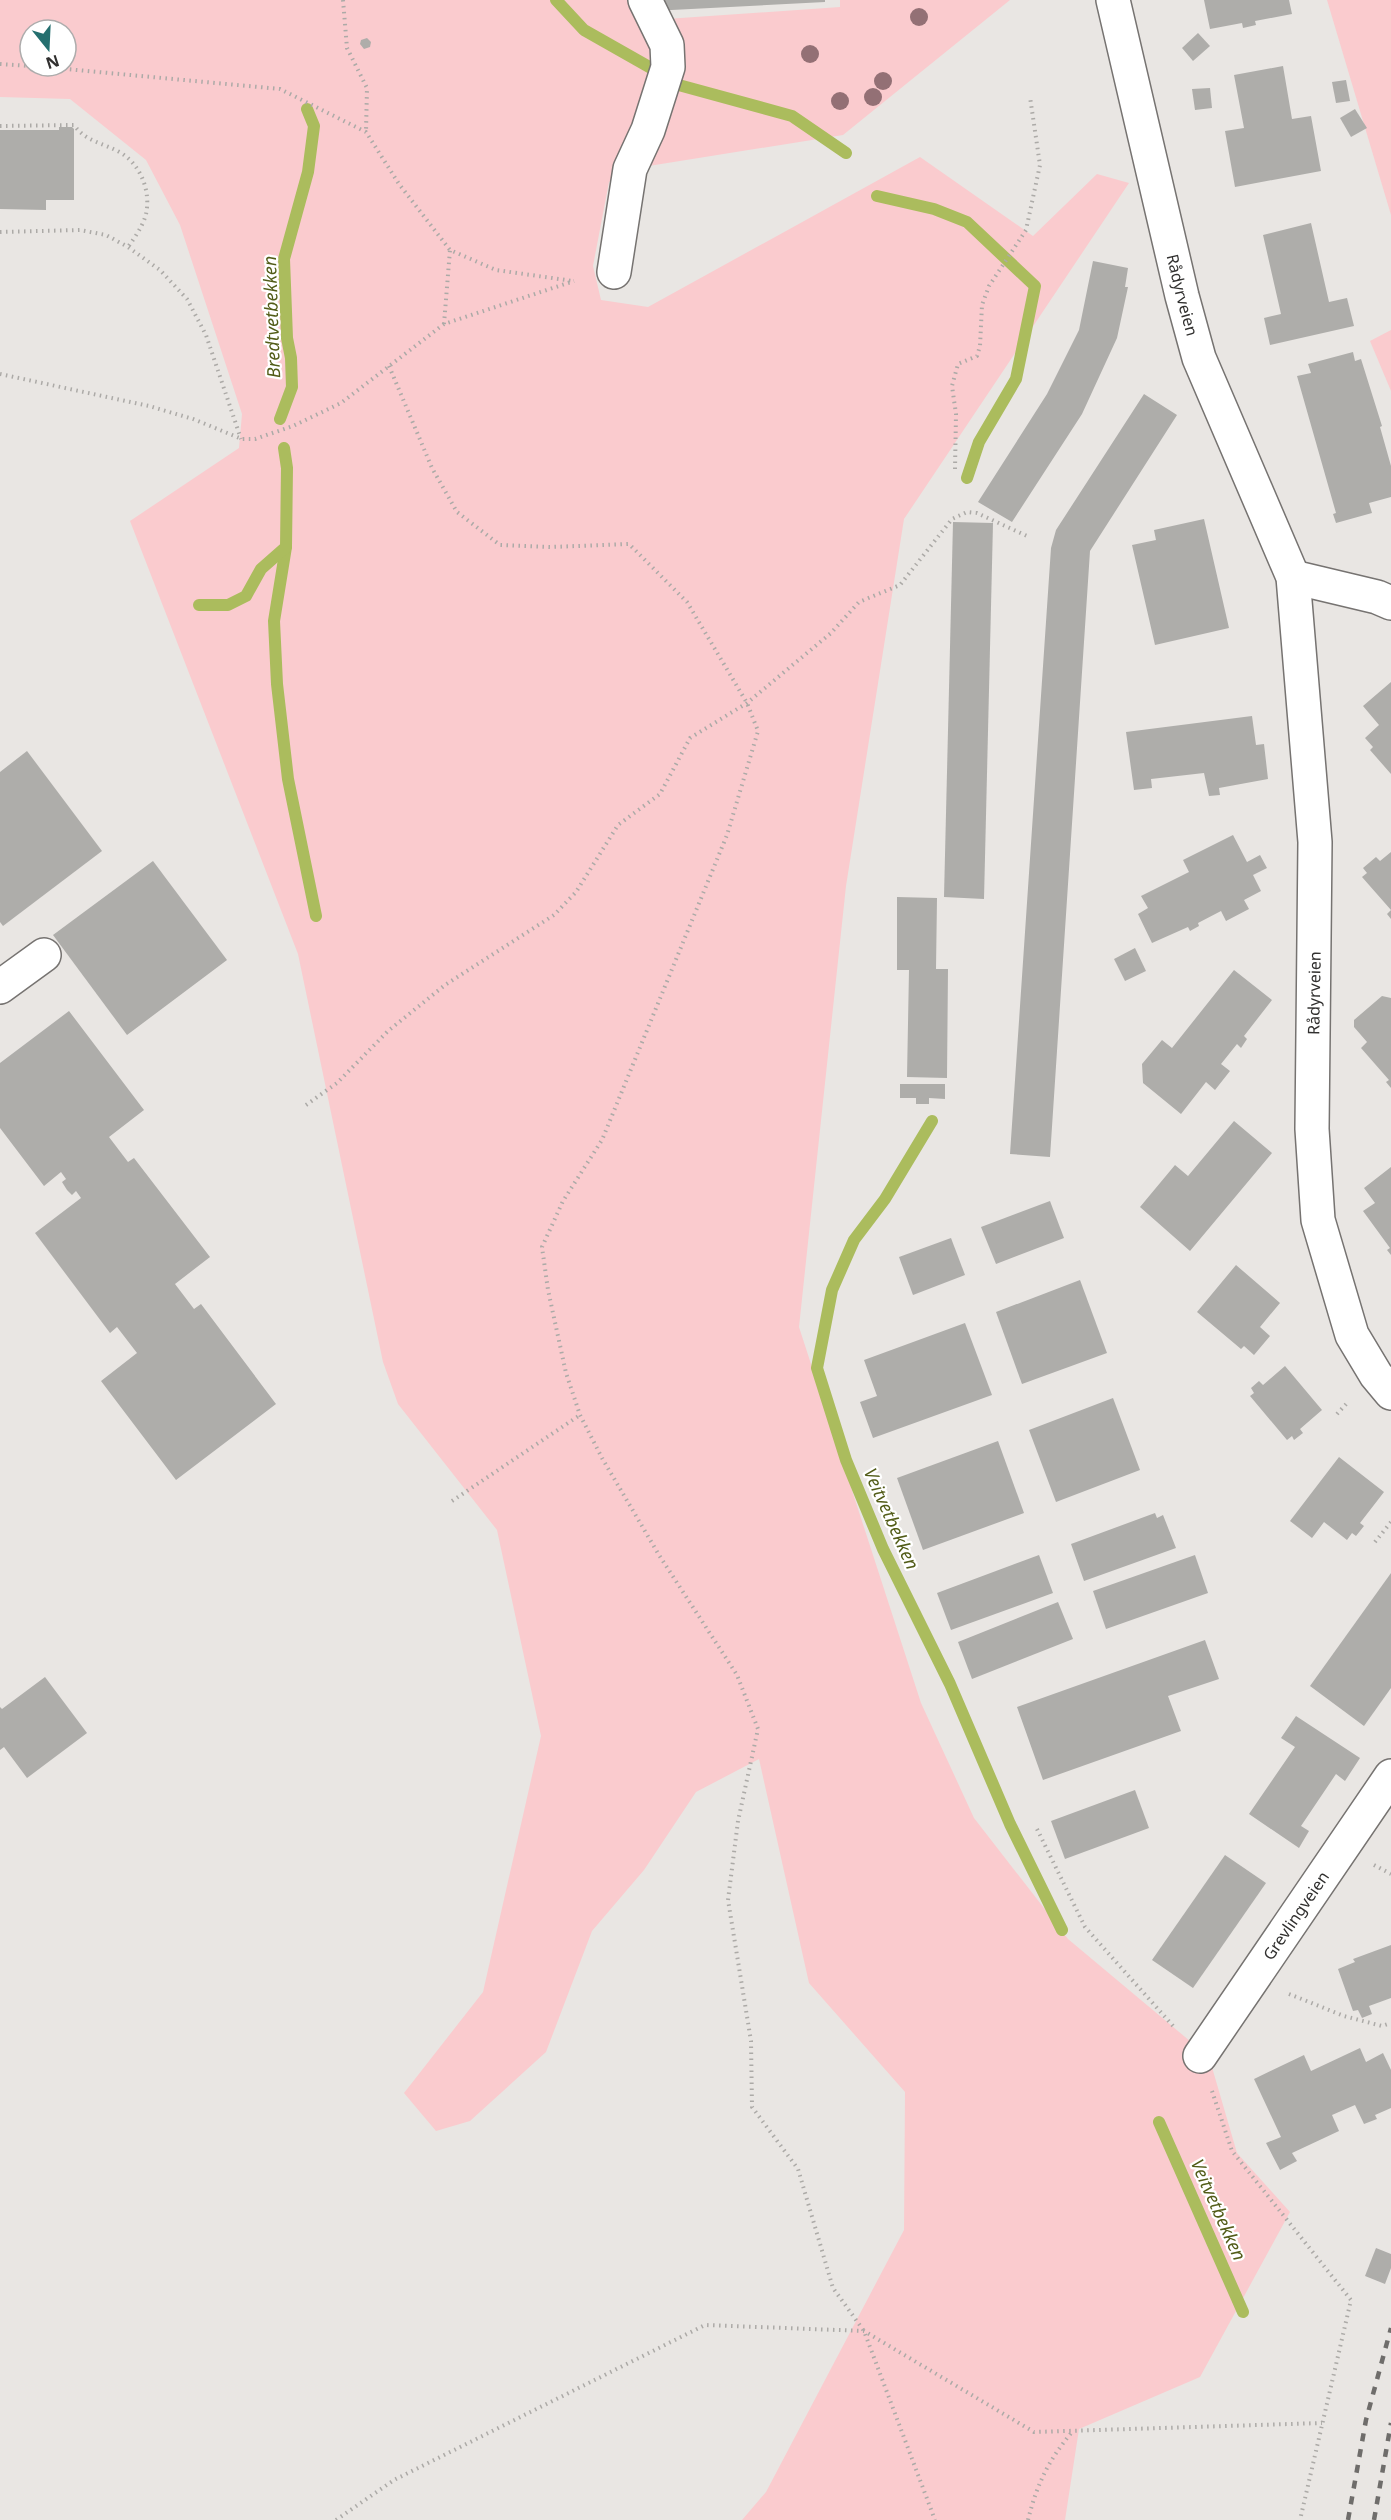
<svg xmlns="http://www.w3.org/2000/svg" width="1391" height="2520" font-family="'Noto Sans',sans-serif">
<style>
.green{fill:#facbce;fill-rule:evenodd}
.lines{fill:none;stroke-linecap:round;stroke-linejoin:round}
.stream{stroke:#abbc5d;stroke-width:12}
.building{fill:#aeadaa}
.minor-casing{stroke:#767371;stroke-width:36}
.path{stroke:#acaaa7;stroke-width:4;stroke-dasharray:1.5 4.5;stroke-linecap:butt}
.minor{stroke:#fff;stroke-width:33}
.rail{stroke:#6f6d6b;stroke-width:4.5;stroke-dasharray:8 8;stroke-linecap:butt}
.tree{fill:#937075}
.labels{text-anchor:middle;stroke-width:4.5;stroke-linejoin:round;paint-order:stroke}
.street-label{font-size:16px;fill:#31302f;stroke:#fff}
.water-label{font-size:18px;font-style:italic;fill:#525c18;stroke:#fff}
</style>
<rect width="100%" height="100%" fill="#e9e6e3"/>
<g class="green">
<path d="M0,0H630L666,19L840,7V0H1010L843,135L630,169L609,182L593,266L601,300L648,307L920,157L1033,236L1097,174L1129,183L904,519L846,886L799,1327L921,1703L974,1818L1068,1939L1209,2057L1237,2153L1290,2212L1200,2377L1079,2429L1065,2520H742L766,2492L904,2230L905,2092L809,1983L759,1759L696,1792L644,1870L592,1931L546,2052L470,2121L436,2131L404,2093L483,1992L541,1736L497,1530L398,1404L383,1362L298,954L130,521L239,448L242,414L180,225L146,160L70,99L0,97ZM30,30H66V66H30Z"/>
<path d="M1327,0H1391V215Z"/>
<path d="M1391,330V391L1370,341Z"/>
</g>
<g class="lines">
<g class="stream">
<path d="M556,0L584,30L651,68"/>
<path d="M675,84L792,116L846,153"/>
<path d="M877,196L934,209L967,222L1035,286L1016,379L979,442L967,478"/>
<path d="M280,419L292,387L291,358L287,338L284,259L308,172L314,126L307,109"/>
<path d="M286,547L274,621L277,684L288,779L316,916"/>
<path d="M199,605H228L246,596L261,569L286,547L287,468L284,448"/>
<path d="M932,1121L885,1199L854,1240L832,1290L817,1368L846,1460L883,1549L950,1684L1010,1824L1062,1930"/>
<path d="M1159,2122L1243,2312"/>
</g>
</g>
<g class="building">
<path d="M652,0H825V2L652,11Z"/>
<path d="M1204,0H1289L1292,14L1255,21L1256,25L1243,28L1242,23L1210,29Z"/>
<path d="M1198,33L1210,46L1193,61L1182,48Z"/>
<path d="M367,38L371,42L370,47L364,49L360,44L361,40Z"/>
<path d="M1283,66L1292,119L1311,116L1321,171L1235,187L1225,131L1244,128L1234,75Z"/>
<path d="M1346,80L1350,101L1336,103L1332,82Z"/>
<path d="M1210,88L1212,108L1195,110L1192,89Z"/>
<path d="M1355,109L1367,128L1351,137L1340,118Z"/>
<path d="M59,127H72L74,129V200H46V210L0,209V130H59Z"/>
<path d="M1311,223L1329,302L1347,298L1354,326L1270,345L1264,318L1281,314L1263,235Z"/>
<path d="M1093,261L1128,268L1125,287H1128L1117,338L1082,414L1012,522L978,502L1047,394L1079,330Z"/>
<path d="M1353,352L1355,361L1361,359L1382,426L1380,427L1391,466V497L1369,503L1372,513L1336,523L1333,514L1336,513L1297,376L1311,373L1308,364Z"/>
<path d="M1144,394L1177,415L1090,551L1050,1157L1010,1154L1051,548L1056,530Z"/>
<path d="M1204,519L1229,628L1155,645L1132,545L1156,540L1154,530Z"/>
<path d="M953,522L993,523L984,899L944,897Z"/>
<path d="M1391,682V774L1370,750L1373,747L1365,738L1379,725L1363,706Z"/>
<path d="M1252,716L1256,745L1264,744L1268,779L1219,788L1220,795L1209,796L1204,773L1151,779L1152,788L1134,790L1126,732Z"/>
<path d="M27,751L102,851L3,926L0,922V772Z"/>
<path d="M1233,835L1247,862L1260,855L1267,868L1253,875L1261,891L1244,900L1249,909L1226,921L1221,911L1198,923L1199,926L1190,931L1188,927L1152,943L1138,914L1148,908L1141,896L1189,872L1183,860Z"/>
<path d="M1391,852V919L1387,914L1391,910L1362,877L1367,873L1363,868L1376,857L1380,861Z"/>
<path d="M153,861L227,960L127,1035L53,935Z"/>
<path d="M897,897L937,898L936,969H948L947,1078L907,1077L909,970H897Z"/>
<path d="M1135,948L1146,971L1125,981L1114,959Z"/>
<path d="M1234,970L1272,1000L1244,1036L1247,1039L1241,1048L1237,1044L1221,1064L1230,1071L1215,1090L1206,1082L1181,1114L1143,1083L1142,1064L1162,1040L1172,1048Z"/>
<path d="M1382,996L1391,998V1088L1386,1082L1389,1080L1361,1048L1367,1042L1354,1027V1020Z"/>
<path d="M69,1011L144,1110L109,1137L128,1162L134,1158L210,1257L175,1284L194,1309L201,1304L276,1404L176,1480L101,1381L137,1353L117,1327L110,1333L35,1233L81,1198L76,1191L72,1195L67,1190L62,1182L66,1179L61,1172L44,1186L0,1128V1063Z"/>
<path d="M900,1084H945V1099L929,1098V1104H916V1098H900Z"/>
<path d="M1234,1121L1272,1153L1190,1251L1140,1207L1175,1165L1188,1176Z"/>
<path d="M1391,1167V1255L1387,1250L1390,1248L1363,1211L1375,1203L1364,1188Z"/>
<path d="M1050,1201L1064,1238L996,1264L981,1227Z"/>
<path d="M951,1238L965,1275L913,1295L899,1257Z"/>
<path d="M1236,1265L1280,1303L1260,1327L1270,1336L1254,1355L1244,1346L1241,1349L1197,1312Z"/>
<path d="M1080,1280L1107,1353L1022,1384L996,1312Z"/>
<path d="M965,1323L992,1395L873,1438L860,1402L877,1396L864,1360Z"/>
<path d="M1285,1366L1322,1410L1300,1429L1303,1433L1294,1440L1292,1436L1287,1440L1250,1396L1254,1393L1251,1388L1259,1381L1263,1385Z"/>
<path d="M1113,1398L1140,1470L1056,1502L1029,1430Z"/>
<path d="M998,1441L1024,1513L923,1550L897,1478Z"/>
<path d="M1339,1457L1384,1492L1360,1523L1364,1526L1356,1536L1352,1533L1347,1540L1324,1522L1312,1538L1290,1521Z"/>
<path d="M1155,1513L1157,1518L1163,1515L1176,1548L1084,1581L1071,1544Z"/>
<path d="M1039,1555L1053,1593L951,1630L937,1593Z"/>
<path d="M1195,1555L1208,1593L1106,1629L1093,1591Z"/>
<path d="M1391,1573V1688L1364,1726L1310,1686Z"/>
<path d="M1058,1602L1073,1639L972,1679L958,1642Z"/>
<path d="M1205,1640L1219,1679L1168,1696L1181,1731L1043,1780L1017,1707Z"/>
<path d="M45,1677L87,1733L27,1778L4,1747L0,1750V1707L2,1709Z"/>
<path d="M1296,1716L1360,1758L1345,1781L1336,1774L1301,1826L1309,1831L1299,1848L1249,1814L1295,1747L1281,1738Z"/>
<path d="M1135,1790L1149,1828L1065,1859L1051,1821Z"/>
<path d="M1225,1855L1266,1883L1193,1988L1152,1960Z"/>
<path d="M1391,1945V1998L1369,2006L1372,2014L1362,2018L1358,2010L1353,2011L1338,1969L1355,1962L1353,1959Z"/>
<path d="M1360,2048L1366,2062L1383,2053L1391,2070V2108L1375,2115L1377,2119L1364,2124L1355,2105L1332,2115L1339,2131L1292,2153L1297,2161L1280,2170L1266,2143L1281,2137L1254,2079L1304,2055L1311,2071Z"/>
<path d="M1376,2248L1391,2254V2268L1385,2284L1365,2276Z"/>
</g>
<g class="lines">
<g class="minor-casing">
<g id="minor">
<path id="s1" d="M1113,0L1182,296L1199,358L1293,577L1315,842L1312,1129L1318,1220L1352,1335L1376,1375L1391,1393"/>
<path d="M614,272L630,169L648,130L668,67L667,45L645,0"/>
<path d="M1293,577L1377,597L1391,603"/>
<path d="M0,987L44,955"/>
<path id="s2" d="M1200,2056L1391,1776"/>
</g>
</g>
<g class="path">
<path d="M343,0L347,48L367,88L366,132"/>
<path d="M0,64L30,66"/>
<path d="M34,66L280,89L366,132L399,184L450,250L496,270L573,281"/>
<path d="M0,126L74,125C86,142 104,143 121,153C141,165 151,192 146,214C143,226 135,237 128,247"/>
<path d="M0,232L80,230L106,235L128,247L160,270L187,299L206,335L241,439"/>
<path d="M444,324L450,250"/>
<path d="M389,366L432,468L457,512L500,545L551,547L629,544L687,602L747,703L758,731L727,835L602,1140L563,1201L542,1247L548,1290L566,1373L580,1415L602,1458L659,1555L737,1675L758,1729L738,1821L728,1900L751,2041L752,2107L798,2169L833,2288L864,2331L935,2520"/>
<path d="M0,374L149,406L193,419L242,439H255L293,426L341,403L444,324L574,281"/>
<path d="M955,469L956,414L952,386L958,364L977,356L980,346L982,305L989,286L1026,230L1040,165L1030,97"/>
<path d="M306,1105L337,1083L388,1031L445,985L554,915L576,892L618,825L660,794L690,738L747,703L831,633L859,602L900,585L952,519L967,512L977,513L1027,536"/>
<path d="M1337,1414L1348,1402"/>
<path d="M452,1501L580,1415"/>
<path d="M1375,1542L1391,1522"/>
<path d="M1037,1829L1085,1927L1174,2027"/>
<path d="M1374,1865L1391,1874"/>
<path d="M1289,1994L1344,2016L1382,2026L1391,2023"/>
<path d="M1212,2091L1232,2151L1351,2300L1300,2520"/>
<path d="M336,2520L394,2480L705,2325L864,2331L1034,2432L1322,2423"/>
<path d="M1028,2520C1037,2484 1048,2461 1072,2432"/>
</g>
<use href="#minor" class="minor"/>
<g class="rail">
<path d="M1348,2520L1366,2420L1391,2328"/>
<path d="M1374,2520L1391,2423"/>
</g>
</g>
<g class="tree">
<circle cx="919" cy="17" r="9"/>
<circle cx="810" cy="54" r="9"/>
<circle cx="883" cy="81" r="9"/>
<circle cx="873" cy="97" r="9"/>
<circle cx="840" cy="101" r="9"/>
</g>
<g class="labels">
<g class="street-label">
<text dy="6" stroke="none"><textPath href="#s1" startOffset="303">Rådyrveien</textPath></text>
<text transform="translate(1314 993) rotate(-89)" y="6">Rådyrveien</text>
<text dy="6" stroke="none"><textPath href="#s2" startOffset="170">Grevlingveien</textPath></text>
</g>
<g class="water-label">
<text transform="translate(272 317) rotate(-92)" y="6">Bredtvetbekken</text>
<text transform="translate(891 1519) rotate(66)" y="6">Veitvetbekken</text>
<text transform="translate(1218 2210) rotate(66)" y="6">Veitvetbekken</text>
</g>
</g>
<g transform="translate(48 48) rotate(162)"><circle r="28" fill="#ffffff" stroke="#adacac" stroke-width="1.5"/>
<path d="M0-4.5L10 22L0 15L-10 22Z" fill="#246f6f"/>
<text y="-9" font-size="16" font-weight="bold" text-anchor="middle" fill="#31302f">N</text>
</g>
</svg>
